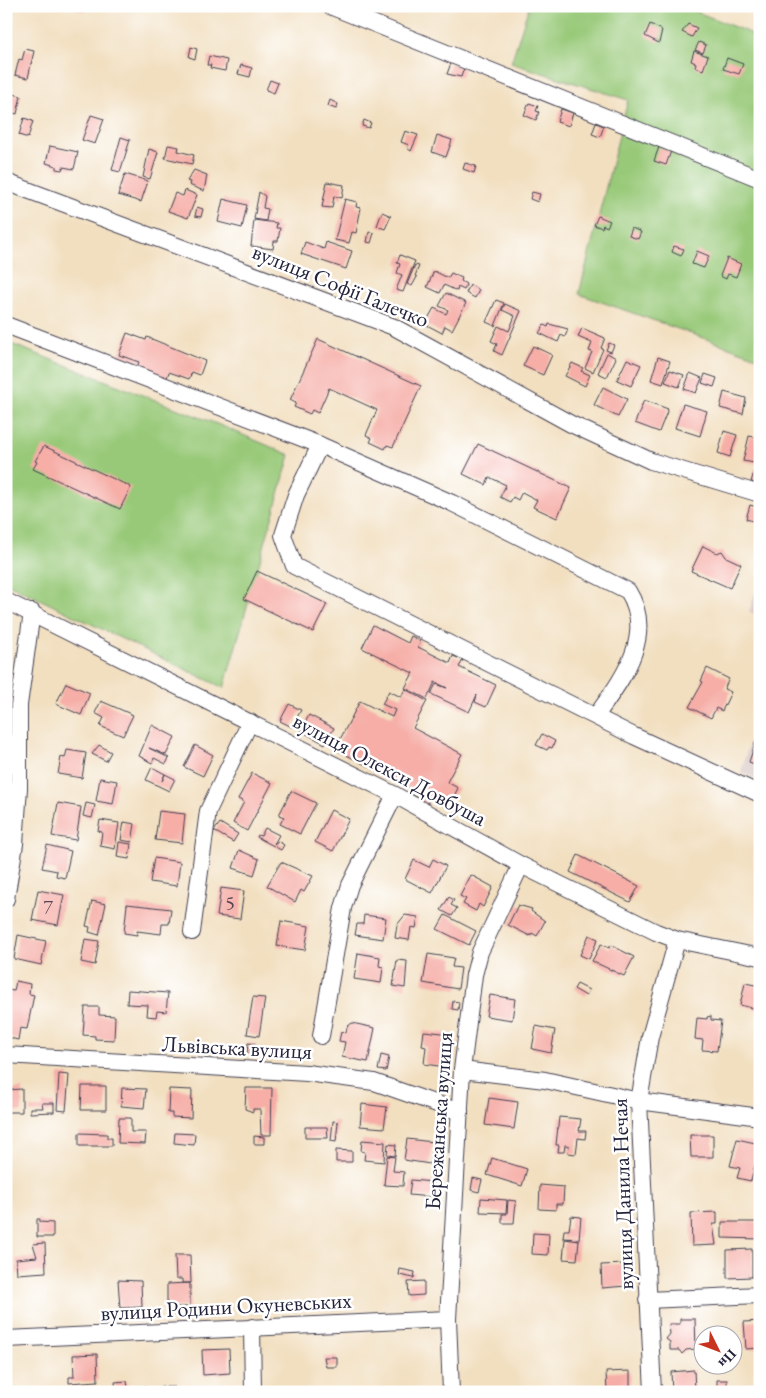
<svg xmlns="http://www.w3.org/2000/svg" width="766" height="1398" font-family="'EB Garamond',serif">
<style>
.industrial{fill:#d0c0bc}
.green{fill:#98c978;stroke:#5d765a}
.building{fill:#f6aea7}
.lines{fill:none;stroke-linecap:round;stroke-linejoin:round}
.minor-casing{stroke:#413e4f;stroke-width:18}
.minor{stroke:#fff;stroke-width:16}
.labels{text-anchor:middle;stroke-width:5;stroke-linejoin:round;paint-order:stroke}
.number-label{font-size:20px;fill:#574556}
.street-label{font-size:22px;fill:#22223b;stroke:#fff}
</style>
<rect width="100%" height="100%" fill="#fff"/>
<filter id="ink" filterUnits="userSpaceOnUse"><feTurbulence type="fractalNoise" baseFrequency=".02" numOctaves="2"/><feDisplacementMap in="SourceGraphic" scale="10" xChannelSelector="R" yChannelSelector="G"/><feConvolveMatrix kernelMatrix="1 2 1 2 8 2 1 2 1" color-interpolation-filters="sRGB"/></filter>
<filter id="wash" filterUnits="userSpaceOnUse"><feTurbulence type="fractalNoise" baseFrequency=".0096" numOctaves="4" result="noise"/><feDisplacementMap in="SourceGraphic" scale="20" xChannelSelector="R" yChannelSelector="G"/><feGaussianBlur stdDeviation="1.12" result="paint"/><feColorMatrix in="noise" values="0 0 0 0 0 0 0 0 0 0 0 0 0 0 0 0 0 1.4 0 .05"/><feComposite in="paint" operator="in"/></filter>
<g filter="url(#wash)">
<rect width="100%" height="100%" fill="#f2dfc0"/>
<g class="industrial">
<path d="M760,577V615L749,612Z"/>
<path d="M760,704V781L741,772Z"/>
</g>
<g class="green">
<path d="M529,6H682L760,37V358L579,294L628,100L511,63Z"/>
<path d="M6,342L222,426L290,455L224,688L6,583Z"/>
</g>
<g id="blocks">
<g class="building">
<path d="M75,6H86L84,12L74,8Z"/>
<path d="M650,24L662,30L659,43L645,36Z"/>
<path d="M688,24L697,28L692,37L682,32Z"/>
<path d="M699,42L706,45L703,53L695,50Z"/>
<path d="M191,47L197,49L195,59L189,57Z"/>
<path d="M25,49L34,51L28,78L15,75L19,59L22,60Z"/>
<path d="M694,51L708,56L703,70L695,67L696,63L691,61Z"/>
<path d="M209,56L227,60L225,71L210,68L211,65H207Z"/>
<path d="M727,58L743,64L739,74L723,69Z"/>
<path d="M451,63L464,68L461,77L447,74Z"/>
<path d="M241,65L252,68L250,77L238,74Z"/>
<path d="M270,80L278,83L274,93L266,90Z"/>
<path d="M6,92L21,96L17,114L6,111L9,101H6Z"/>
<path d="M330,100L338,104L336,109L328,106Z"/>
<path d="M529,103L538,106L536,111L539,112L536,120L524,115Z"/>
<path d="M561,109L573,113L569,126L557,122Z"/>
<path d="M91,115L104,119L95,144L82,140Z"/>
<path d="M24,118L33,121L28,138L19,135Z"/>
<path d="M364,120L371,123L369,128L362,126Z"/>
<path d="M596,123L604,126L600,137L592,134Z"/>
<path d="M405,131L418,135L411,151L407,148L409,145L401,142Z"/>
<path d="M437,135L452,140L446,157L432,152Z"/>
<path d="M121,137L130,140L120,172L112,170Z"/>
<path d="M168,145L179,147L178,151L194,155L192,164L165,158Z"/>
<path d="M50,146L78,152L74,169L63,167L62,170L56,169V166L46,163Z"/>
<path d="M659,147L671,151L666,165L654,161Z"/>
<path d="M149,149L158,152L150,179L143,177Z"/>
<path d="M465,163L476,166L474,173L463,169Z"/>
<path d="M194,170L207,175L204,191L189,185L190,182L187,181Z"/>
<path d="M125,174L148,181L141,202L118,195Z"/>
<path d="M327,182L344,185L342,198L334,196L332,208L322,207Z"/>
<path d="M185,190L197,195L188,218L168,211L175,193L183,196Z"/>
<path d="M259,192L265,196L263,208L268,209L266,221L254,219Z"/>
<path d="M532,192L540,194L538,202L530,199Z"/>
<path d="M223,199L247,205L242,228L218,222Z"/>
<path d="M345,199L357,202L356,207L361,208L356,233L352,232L349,243L335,240Z"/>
<path d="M197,207L203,209L201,217L195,216Z"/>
<path d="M382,212L391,216L385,229L377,226Z"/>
<path d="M598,216L610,221L607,227L603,225L602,228L594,225Z"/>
<path d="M254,220L277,223L276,228H280L278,241H274L273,249L251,246Z"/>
<path d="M632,228L641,232L638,239L629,236Z"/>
<path d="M369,232L374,233L371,243L367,242Z"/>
<path d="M305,242L324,249L326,242L352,251L346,269L301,254Z"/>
<path d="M674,246L684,249L681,256L672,252Z"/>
<path d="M697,251L709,256L704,268L692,264Z"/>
<path d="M400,255L415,261L403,292L396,290L402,275L397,273L400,264L397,263Z"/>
<path d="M727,258L741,264L736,277L728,274L726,279L720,276Z"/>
<path d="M415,265L419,266L415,276L417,277L412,286L407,284Z"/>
<path d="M434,271L448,278L451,273L462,278L461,281L466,284L464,290L458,287L457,291L444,285L440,293L427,287Z"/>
<path d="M470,285L479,290L475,298L466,293Z"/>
<path d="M446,293L466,303L452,330L445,326L442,333L425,324L434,308L446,314L448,310L439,306Z"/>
<path d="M496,300L504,303L495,326L486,322Z"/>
<path d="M505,304L521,311L502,355L494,351L497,344L491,341L498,326L509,331L515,316L502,310Z"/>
<path d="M549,324L568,329L565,337L561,335L558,342L539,333L544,325L548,327Z"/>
<path d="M582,328L605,338L601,348L603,349L593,372L585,368L592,352L589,351L592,343L578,337Z"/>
<path d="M127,333L146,340L147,337L205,361L200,375L192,372L189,379L169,372L166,380L136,369L139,362L119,355Z"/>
<path d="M318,339L421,386L393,447L387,445L385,449L370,442L372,438L366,435L377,410L329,388L318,413L312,410L310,414L294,407L296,403L290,400Z"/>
<path d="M609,343L614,345L611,352L606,350Z"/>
<path d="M533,346L552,355L543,375L523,366Z"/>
<path d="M607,353L616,358L607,377L598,373Z"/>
<path d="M658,357L670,361L663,384L651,380Z"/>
<path d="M627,359L641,365L631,386L617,380Z"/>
<path d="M572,363L583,368L581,371L590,375L585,386L565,376Z"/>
<path d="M670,370L684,375L679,387L665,382Z"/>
<path d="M690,373L702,378L696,393L684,389Z"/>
<path d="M705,374L717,378L714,387L702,383Z"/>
<path d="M603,387L627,399L618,417L594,405Z"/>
<path d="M724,392L746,398L743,414L720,408Z"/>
<path d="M644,400L668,409L659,432L635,423Z"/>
<path d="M683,404L707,411L700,436L675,428Z"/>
<path d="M724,431L737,435L730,457L718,453Z"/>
<path d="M749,436L760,438V464L743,461Z"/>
<path d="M478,444L571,488L557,518L533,507L537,500L522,492L518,500L513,497L510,502L500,497L506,485L489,477L486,485L463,474Z"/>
<path d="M44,446L131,487L120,509L33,469L37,462L35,461Z"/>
<path d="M755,469L760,470V484L751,482Z"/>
<path d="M750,505L760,508V523L746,519Z"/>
<path d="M703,546L717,553L722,551L726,557L741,564L730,588L691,571Z"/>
<path d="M257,571L327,604L313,632L244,599Z"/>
<path d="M373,625L408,643L411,636L421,641L418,647L450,663L453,656L463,660L459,667L496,685L486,707L475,702L477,695L469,712L431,694L436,684L447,688L435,682L427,699L405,688L413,673L362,648Z"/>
<path d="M707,668L729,679L724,689L731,692L722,711L716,708L711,718L689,707L703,682L701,681Z"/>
<path d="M66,683L90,693L81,715L56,704Z"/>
<path d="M405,689L427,701L413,728L462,754L447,782L458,788L448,808L430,798L427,804L420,800L423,795L335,749L360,701L392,717L395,710L382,704L389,691L401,697Z"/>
<path d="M101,701L133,715L123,736L100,726L104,718L95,713Z"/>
<path d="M289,704L301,710L292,727L280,721Z"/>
<path d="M309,715L334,728L325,744L301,731Z"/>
<path d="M152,725L175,737L166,755L149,748L169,758L166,764L154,758L152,763L139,756Z"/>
<path d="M759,731H760V766L749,762Z"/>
<path d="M542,734L555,741L552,748L549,747L547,750L536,745Z"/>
<path d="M99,745L111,752L106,761L92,754Z"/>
<path d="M195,745L213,755L203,776L184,767Z"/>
<path d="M67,750L86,753L82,778L58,774L61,757L65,758Z"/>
<path d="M152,767L165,774L162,781L165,774L175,779L169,791L146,780Z"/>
<path d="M252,773L272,783L247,831L233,823L244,802L238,799Z"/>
<path d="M100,778L117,781L113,804L96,801Z"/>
<path d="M291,791L316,803L300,834L280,824L284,817L279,815Z"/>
<path d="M58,803L81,807L76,840L52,836Z"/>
<path d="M86,803L95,805L92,818L83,816Z"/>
<path d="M331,810L349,819L333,851L315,842Z"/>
<path d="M159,811L185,814L182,843L155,840Z"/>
<path d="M100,820L119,823L115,849L100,846L102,832L98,831Z"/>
<path d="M124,822L135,824L132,842L121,840Z"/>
<path d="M220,823L238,834L233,842L214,831Z"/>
<path d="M265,828L279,835L274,844L278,841L284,845L281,850L257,837L258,835L261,836Z"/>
<path d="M119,842L131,844L129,859L117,857Z"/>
<path d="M47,845L71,851L65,878L56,876L57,871L42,868Z"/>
<path d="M239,850L259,859L254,875L233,868Z"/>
<path d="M578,855L639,886L630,902L570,872Z"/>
<path d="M154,858L180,862L177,886L150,882Z"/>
<path d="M433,859L446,866L432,893L405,879L414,860L429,867Z"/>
<path d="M281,862L313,876L304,892L301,890L295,902L267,886Z"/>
<path d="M471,875L493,887L483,907L479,904L476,911L463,904L466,899L460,896Z"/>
<path d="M221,888L244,891L240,919L217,916Z"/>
<path d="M38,890L64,895L58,925L32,920Z"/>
<path d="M449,897L454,900L451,905L457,908L452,916L441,910Z"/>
<path d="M92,901L106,904L99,935L89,932L90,927L86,926Z"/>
<path d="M127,904L171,909L169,924H162L161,934L137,931V935L124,933Z"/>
<path d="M518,905L532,909L531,911L545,921L537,936L532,933L530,936L508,925Z"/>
<path d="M364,915L386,918L383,939L355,935L357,924H363Z"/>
<path d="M405,915L418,917L416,928L411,927L409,940L395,938L397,925Z"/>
<path d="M445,915L476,931L469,945L437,929Z"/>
<path d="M281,921L309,926L305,950L277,946Z"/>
<path d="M18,935L46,941L41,965L14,959Z"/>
<path d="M589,935L598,939L589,959L580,955Z"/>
<path d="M85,939L99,941L95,965L81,962Z"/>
<path d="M601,944L609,948L611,945L634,957L624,976L592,961Z"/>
<path d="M358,953L380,957L379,966L383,967L381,983L354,979Z"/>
<path d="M428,954L454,958L452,967L461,968L458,989L423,983Z"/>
<path d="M397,960L407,961L405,988L393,986Z"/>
<path d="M16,981L30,984L29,994L34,995L27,1029L20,1028L18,1040L6,1037V993L7,990L14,991Z"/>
<path d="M745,983L760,986V1010L740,1005Z"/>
<path d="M577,984L589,990L586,996L574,989Z"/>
<path d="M128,990L168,993L166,1012L157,1011L156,1017L147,1016L148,1005L127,1004Z"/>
<path d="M490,995L515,999L512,1020L486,1016Z"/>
<path d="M253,997L265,998L259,1036L247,1034Z"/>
<path d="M453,1001L459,1002L458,1010L452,1009Z"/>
<path d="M85,1007H99V1015L115,1016L114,1040L95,1039V1036L83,1035Z"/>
<path d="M711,1016V1020L721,1021L717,1051L702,1050L703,1040L695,1039L697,1018L707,1019V1017Z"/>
<path d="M352,1023L375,1028L368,1062L342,1057L345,1042L339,1041L341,1032L346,1033L347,1027Z"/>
<path d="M536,1026L555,1030L551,1053L532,1049Z"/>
<path d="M424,1031L451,1034L446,1067L424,1064L426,1047L422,1046Z"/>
<path d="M248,1043L256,1044V1054L247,1053Z"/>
<path d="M381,1055L389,1057L386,1071L378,1070Z"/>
<path d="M59,1074L69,1075L66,1111L57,1110Z"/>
<path d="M82,1086H106V1110H81Z"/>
<path d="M122,1088L146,1089L144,1108L121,1106Z"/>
<path d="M246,1088H272L271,1135H261L260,1109H253V1112L245,1109Z"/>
<path d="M22,1089V1112H6V1090Z"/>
<path d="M169,1089L192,1090L191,1118L172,1117V1113H168Z"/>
<path d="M489,1098L518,1102L514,1129L485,1125Z"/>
<path d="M42,1103H54V1112L30,1113V1108H43Z"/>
<path d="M362,1104L387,1107L384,1128L360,1126Z"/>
<path d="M559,1117L581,1119L579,1131H586L585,1139L578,1138L576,1154L568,1153L569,1146L565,1145L564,1152H558L559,1145H556Z"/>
<path d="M119,1118H131V1132H146L145,1144L118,1143Z"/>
<path d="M333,1121L338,1122L336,1142L331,1141Z"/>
<path d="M305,1127H327L328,1138H305Z"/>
<path d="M79,1133L107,1134V1138H112V1146H79Z"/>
<path d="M175,1133L195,1134L194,1145L174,1143Z"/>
<path d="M690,1135H713V1157H691Z"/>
<path d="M254,1136L264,1137V1144H254Z"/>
<path d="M407,1139L433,1142L430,1164L404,1160Z"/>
<path d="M737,1139L760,1144L751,1181L737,1178L740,1168L730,1166Z"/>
<path d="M362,1140L385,1142L384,1162L364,1160L365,1152L361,1151Z"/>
<path d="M388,1144L396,1145L395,1156L387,1155Z"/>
<path d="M336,1150L352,1151V1162H336Z"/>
<path d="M387,1156L395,1157L393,1171L404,1172L403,1186L384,1185Z"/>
<path d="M492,1158L527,1169L522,1186L487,1175Z"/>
<path d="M473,1178L482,1180L479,1192L471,1190Z"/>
<path d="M411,1180L433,1182L431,1197L409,1195Z"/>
<path d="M540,1185L564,1187L563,1204H556V1210L539,1209Z"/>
<path d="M481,1198L507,1200L506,1213L480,1212Z"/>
<path d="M508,1200L516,1201L514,1223H502V1214H507Z"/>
<path d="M717,1212V1224H713L716,1245L692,1246L691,1213Z"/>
<path d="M571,1216L581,1217L579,1239L563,1238L564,1230H569Z"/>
<path d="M37,1219H40V1222L53,1223V1237H37Z"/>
<path d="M722,1222H760V1239L722,1238Z"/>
<path d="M533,1233L549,1234L548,1255L532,1254Z"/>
<path d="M565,1239L579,1241L577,1260L563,1259Z"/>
<path d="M45,1243L46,1272L17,1274L16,1259L37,1257L33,1244Z"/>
<path d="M752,1249V1277L727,1278V1250Z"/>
<path d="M175,1255H190L191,1283H182V1279H176Z"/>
<path d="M625,1264L626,1286L602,1288L601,1265Z"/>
<path d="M400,1269L415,1272L414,1278L399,1275Z"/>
<path d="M118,1280L141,1281L142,1307L120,1308Z"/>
<path d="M424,1281V1295L409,1296L408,1282Z"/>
<path d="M190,1283V1307H167V1284Z"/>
<path d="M680,1319H695L696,1349L686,1350L682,1354L679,1350H670V1342L666,1339L670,1334L669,1324H680Z"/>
<path d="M760,1321V1348L746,1349L744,1322Z"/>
<path d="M229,1349L230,1373L203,1375L202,1350Z"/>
<path d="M97,1354L98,1381L69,1383V1377H74L73,1355Z"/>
<path d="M324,1357H337V1367H326Z"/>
<path d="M694,1370L695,1392H672L671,1372Z"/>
<path d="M630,1371V1392H607L606,1372Z"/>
<rect x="717" y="1380" width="10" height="12"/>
<path d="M127,1381L128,1388L146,1386V1392H116L115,1382Z"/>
<rect x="160" y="1387" width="14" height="5"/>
</g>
</g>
</g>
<g filter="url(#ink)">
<use href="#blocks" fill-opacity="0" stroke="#413e4f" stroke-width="1"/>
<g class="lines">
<g class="minor-casing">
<g id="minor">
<path d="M330,6L760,179"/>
<path d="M6,182L394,327L571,424L651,461L760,494"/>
<path d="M6,325L320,445L452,503L628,591C656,636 622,679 596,716"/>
<path d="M320,445L296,495L283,535L294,566L634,736L760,794"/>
<path d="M6,601L395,795L521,865L656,932L677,940L760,957"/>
<path d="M6,899L15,844L19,788V705L32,612"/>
<path d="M192,932L208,811L250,722"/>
<path d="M321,1036L343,908L350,885L395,795"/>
<path d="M6,1055L307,1073L374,1082L460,1112"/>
<path d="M462,1070L545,1080L639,1101L760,1117"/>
<path d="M647,1300L760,1295"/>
<path d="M252,1327L253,1392"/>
<path d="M6,1339L448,1319"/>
<path d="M451,1392L448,1319L462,1070L474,975L480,952L521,865"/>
<path d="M653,1392L639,1101L650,1037L677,940"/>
</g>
</g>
<use href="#minor" class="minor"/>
</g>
</g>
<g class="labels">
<g class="number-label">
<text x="230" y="910">5</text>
<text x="48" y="914">7</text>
</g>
<g class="street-label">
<text transform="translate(341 285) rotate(22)" y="8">вулиця Софії Галечко</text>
<text transform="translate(390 769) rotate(28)" y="8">вулиця Олекси Довбуша</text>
<text transform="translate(237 1047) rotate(3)" y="8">Львівська вулиця</text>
<text transform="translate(438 1121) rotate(-86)" y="8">Бережанська вулиця</text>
<text transform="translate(622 1194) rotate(-92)" y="8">вулиця Данила Нечая</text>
<text transform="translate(226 1306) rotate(-3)" y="8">вулиця Родини Окуневських</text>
</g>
</g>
<rect width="766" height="1398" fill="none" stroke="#fff" stroke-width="25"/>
<g transform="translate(718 1350) rotate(132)"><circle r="24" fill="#ffffff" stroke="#a7a7b1"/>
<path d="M0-4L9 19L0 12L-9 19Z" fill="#c8321e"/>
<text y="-8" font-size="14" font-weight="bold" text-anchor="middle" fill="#22223b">Пн</text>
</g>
</svg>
